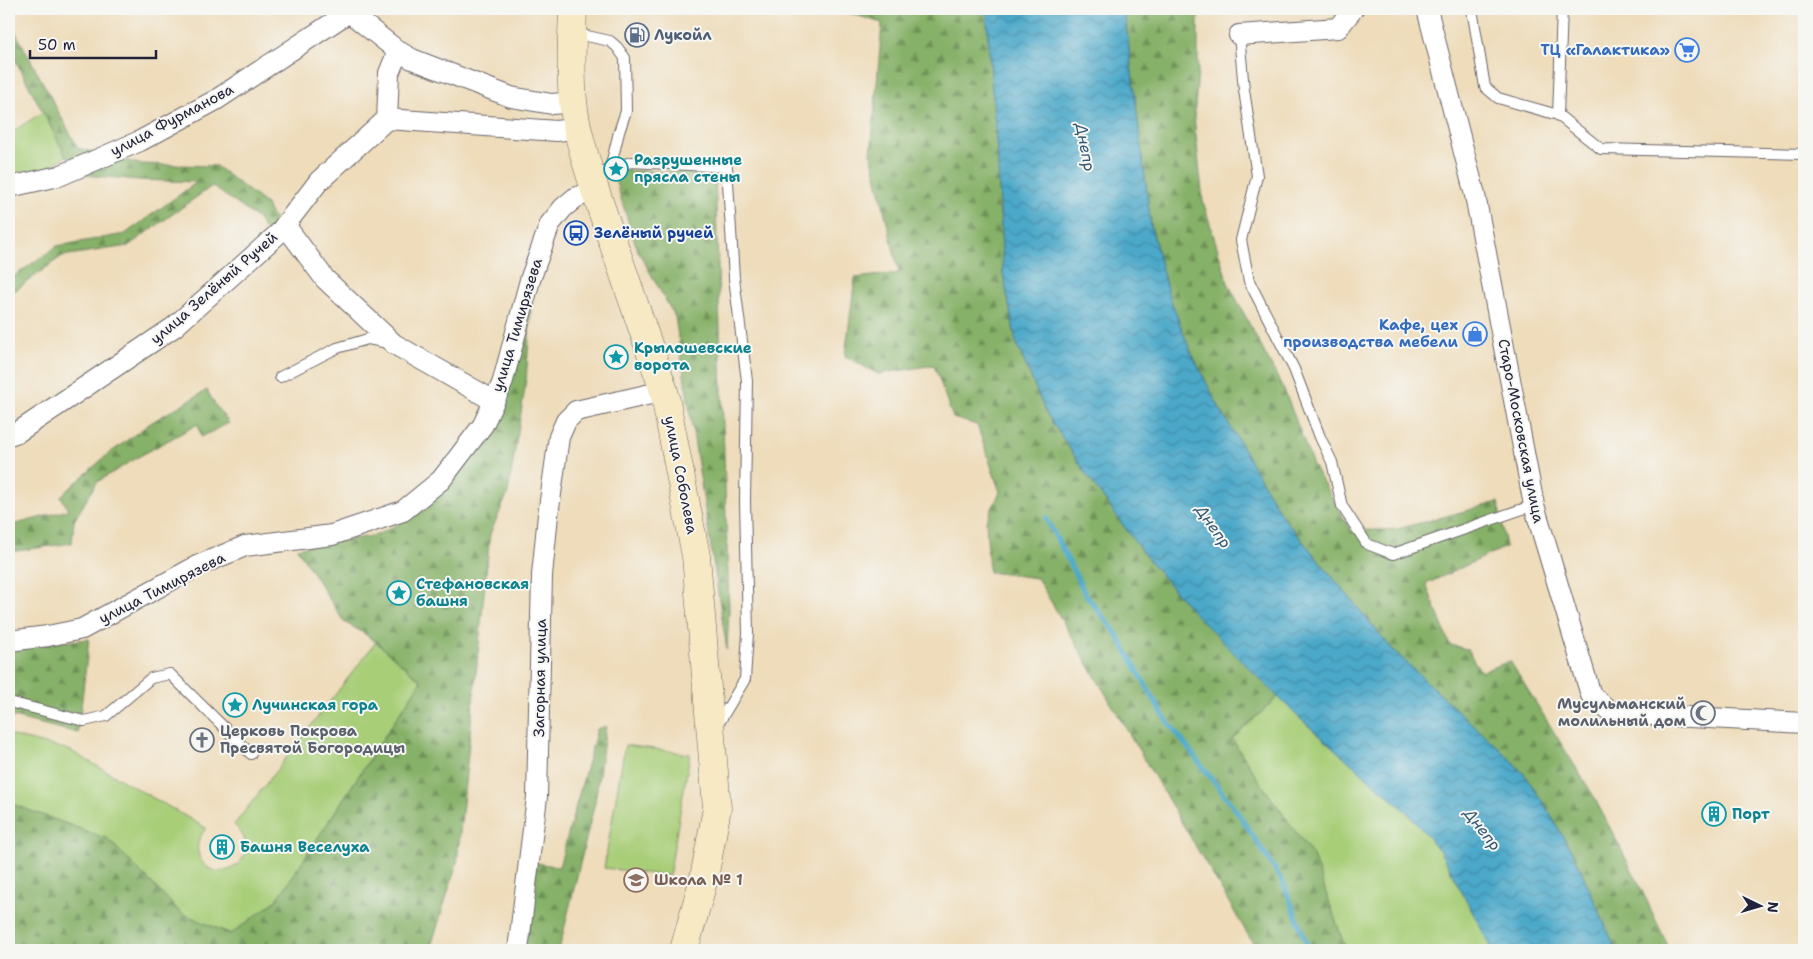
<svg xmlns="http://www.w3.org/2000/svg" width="1813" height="959" font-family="'Shantell Sans',sans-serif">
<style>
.grass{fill:#a8ce78;stroke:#65785a}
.forest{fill:url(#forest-firs);stroke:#546a52}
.water{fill:url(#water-waves);stroke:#366582}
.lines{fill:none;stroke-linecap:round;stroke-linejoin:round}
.stream{stroke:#4ba8c9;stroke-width:5}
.lane-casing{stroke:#696367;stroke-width:12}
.street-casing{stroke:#696367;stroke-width:22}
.secondary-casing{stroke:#696367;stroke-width:29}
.lane{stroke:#fff;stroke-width:10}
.street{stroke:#fff;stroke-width:20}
.secondary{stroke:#f6e9c3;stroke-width:28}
.labels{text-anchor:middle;stroke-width:4;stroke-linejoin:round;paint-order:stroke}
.service-label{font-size:15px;font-weight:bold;fill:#4e5e75;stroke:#f6f6f2;text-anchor:start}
.shop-label{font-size:15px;font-weight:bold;fill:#366cbe;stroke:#f6f6f2;text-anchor:end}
.street-label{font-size:15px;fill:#22223b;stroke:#f6f6f2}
.culture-label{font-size:15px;font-weight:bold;fill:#0d838f;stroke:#f6f6f2;text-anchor:start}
.transit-label{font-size:15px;font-weight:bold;fill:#164399;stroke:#f6f6f2;text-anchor:start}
.worship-label{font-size:15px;font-weight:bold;fill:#5b616d;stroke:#f6f6f2;text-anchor:end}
.education-label{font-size:15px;font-weight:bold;fill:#785e54;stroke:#f6f6f2;text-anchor:start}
.water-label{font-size:16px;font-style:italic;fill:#325874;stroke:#f6f6f2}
</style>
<defs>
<pattern id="forest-firs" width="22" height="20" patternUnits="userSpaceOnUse" patternTransform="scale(1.25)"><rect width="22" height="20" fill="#86b168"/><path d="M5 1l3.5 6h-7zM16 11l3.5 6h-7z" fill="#6d9057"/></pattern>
<pattern id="water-waves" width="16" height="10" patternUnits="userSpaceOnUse" patternTransform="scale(1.25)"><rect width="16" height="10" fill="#4ba8c9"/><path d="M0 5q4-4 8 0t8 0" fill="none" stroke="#3e88a4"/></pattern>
</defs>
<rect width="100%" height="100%" fill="#f6f6f2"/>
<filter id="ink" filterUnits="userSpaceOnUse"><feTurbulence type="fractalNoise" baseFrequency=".02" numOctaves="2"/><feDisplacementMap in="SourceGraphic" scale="10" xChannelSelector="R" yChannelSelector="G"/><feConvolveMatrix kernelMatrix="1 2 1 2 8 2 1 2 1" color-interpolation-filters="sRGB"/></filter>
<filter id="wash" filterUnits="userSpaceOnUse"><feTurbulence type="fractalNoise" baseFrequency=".0096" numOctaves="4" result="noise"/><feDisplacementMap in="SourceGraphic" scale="20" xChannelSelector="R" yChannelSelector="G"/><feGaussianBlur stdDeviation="1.12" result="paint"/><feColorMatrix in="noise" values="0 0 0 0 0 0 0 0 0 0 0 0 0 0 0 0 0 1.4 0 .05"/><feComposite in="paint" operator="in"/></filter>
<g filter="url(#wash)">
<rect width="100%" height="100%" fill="#eedcba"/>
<g class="grass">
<path d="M43,112L66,156L50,167L9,179V134Z"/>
<path d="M376,642L421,681L277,900L231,934L181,913L108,839L9,803V735L69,750L206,828C200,836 195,845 199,856C214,892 270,857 234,825Z"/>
<path d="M1278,697L1296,715L1408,813L1440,851L1489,943L1491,950H1346L1313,856L1262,785L1232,739Z"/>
<path d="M625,745L690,754L669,876L604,868Z"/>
</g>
<g class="forest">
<path d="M835,9H986L998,165L1003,273L1016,342L1046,413L1087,475L1143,553L1190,609L1278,697L1232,739L1262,785L1313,856L1346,950H1257L1037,578L989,572L986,521L1000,492L977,425L953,418L934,365L878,374L845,356L855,278L899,273L871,154L882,23Z"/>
<path d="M1124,9H1198V72L1194,117L1203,201L1228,283L1285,392L1313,465L1351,531L1398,529L1498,502L1506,547L1426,584L1450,645L1467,649L1481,672L1510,661L1593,795L1635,876L1670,950H1616L1577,861L1546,807L1525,775L1500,749L1462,715L1392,649L1282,516L1215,400L1190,350L1168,293L1151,225Z"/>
<path d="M9,23L15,31L78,148L93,152L76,163L66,156L9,48Z"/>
<path d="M116,158L139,164L216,166L266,204L276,223L267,233L257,218L212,186L128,246L62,256L9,295V280L57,246L125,234L197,182L139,180L84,175Z"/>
<path d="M612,170L715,173L729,610L727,650L675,317L637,249Z"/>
<path d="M531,306L526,382L508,493L490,534L457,863L430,950H9V803L108,839L181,913L231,934L277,900L421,681L376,642L362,632L344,622L297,548L377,535L428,508L488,431Z"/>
<path d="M207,390L215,405L229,423L201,437L198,424L138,457L97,482L74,521L72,543L9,552V526L68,510L61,496L107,455L152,422Z"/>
<path d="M89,639L78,733L9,716V648Z"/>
<path d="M606,726L595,802L559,950H523L537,863L559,867L597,729Z"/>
</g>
<path class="water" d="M986,9H1124L1151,226L1168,293L1190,350L1215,400L1282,516L1392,649L1462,715L1500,749L1525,775L1546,807L1577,861L1616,950H1491L1489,943L1440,851L1408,813L1296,715L1190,609L1143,553L1087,475L1046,413L1016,342L1003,273L998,165Z"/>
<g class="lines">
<path class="stream" d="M1046,518L1086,595L1116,633L1164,717L1238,813L1283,882L1309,950"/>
</g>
</g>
<g filter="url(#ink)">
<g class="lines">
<g class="lane-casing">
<g id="lane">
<path d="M1472,9L1485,87L1498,98L1558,115L1601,149L1804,154"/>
<path d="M573,33L610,41L617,47L625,58L626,111L619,132L610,169"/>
<path d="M1239,35L1244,90L1257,176L1241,240L1249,281L1294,369L1320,437L1332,462L1342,506L1367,544L1393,554L1534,505"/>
<path d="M1558,115L1562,9"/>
<path d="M591,175L631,162L727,167L734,278L747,381L745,501L748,633L745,679L717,726"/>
<path d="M280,377L337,348L368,339L388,343"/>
<path d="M9,702L84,721L106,716L151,678L170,674L251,754"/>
</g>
</g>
<g class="street-casing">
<g id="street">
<path d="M345,9L398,51L412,59L511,97L552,104L573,102"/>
<path d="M1427,9L1475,195L1534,505L1591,695L1612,713L1804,723"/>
<path d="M1239,35L1338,28L1353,9"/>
<path d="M387,119L389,73L398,51"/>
<path d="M9,187L59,176L140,141L216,100L349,12"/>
<path d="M285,225L325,279L394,344L494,401"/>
<path d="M9,435L18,432L174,327L279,233L319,181L387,119L557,131L578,128"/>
<path d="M9,641L48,636L82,629L197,566L245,546L332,535L403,511L441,480L483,425L502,384L530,280L550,224L563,208L575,198L595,190"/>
<path d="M518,950L537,797L542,575L548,515L559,437L566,421L576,411L664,391"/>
</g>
</g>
<g class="secondary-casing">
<path id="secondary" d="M573,9C572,39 570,70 573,101C576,131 586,161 595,190L664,391L696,556L717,808L704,878L684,950"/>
</g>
<use href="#lane" class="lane"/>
<use href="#street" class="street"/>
<use href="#secondary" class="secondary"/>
</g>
</g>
<defs>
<g id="fuel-ring" transform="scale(1.25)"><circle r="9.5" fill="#f6f6f2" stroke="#5c6f8a" stroke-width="1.5"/><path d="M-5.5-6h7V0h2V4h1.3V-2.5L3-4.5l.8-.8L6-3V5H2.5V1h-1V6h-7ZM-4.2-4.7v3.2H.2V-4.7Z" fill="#5c6f8a"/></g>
<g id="supermarket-ring" transform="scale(1.25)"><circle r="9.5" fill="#f6f6f2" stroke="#3f7fe0" stroke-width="1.5"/><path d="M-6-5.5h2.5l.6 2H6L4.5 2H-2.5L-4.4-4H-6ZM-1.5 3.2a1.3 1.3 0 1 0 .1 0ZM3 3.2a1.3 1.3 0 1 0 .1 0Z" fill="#3f7fe0"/></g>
<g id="sight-ring" transform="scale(1.25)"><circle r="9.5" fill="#f6f6f2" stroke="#0f9aa8" stroke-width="1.5"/><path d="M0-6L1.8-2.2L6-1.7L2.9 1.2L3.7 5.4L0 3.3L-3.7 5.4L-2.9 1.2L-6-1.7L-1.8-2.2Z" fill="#0f9aa8"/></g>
<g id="bus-ring" transform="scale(1.25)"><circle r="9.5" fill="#f6f6f2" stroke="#1a4fb4" stroke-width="1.5"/><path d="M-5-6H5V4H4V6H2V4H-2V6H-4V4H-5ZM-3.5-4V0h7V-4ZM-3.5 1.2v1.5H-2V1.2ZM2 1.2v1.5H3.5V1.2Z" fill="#1a4fb4"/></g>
<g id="shop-ring" transform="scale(1.25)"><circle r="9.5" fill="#f6f6f2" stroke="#3f7fe0" stroke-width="1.5"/><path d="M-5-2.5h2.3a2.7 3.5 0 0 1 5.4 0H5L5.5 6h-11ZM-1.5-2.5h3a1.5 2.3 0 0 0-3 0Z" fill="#3f7fe0"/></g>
<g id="mosque-ring" transform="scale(1.25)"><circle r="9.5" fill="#f6f6f2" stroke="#6b7280" stroke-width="1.5"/><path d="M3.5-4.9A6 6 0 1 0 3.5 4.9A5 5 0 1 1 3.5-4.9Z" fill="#6b7280"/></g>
<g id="church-ring" transform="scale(1.25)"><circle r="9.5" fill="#f6f6f2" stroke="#6b7280" stroke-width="1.5"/><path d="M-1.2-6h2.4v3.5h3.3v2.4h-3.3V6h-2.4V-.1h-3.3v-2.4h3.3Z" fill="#6b7280"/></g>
<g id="building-ring" transform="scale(1.25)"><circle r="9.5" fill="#f6f6f2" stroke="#0f9aa8" stroke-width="1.5"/><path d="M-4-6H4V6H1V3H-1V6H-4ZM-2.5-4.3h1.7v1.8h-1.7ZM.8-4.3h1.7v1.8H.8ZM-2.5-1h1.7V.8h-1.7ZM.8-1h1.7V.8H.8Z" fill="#0f9aa8"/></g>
<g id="school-ring" transform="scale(1.25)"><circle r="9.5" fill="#f6f6f2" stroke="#8d6e63" stroke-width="1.5"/><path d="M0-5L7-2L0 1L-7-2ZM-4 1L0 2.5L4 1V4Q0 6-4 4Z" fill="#8d6e63"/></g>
</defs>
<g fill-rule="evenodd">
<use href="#fuel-ring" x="637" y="35"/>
<use href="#supermarket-ring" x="1687" y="50"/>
<use href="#sight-ring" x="616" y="169"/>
<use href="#bus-ring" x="576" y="233"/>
<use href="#shop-ring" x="1475" y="334"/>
<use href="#sight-ring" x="616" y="357"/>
<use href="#sight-ring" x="399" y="593"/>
<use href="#sight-ring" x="235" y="705"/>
<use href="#mosque-ring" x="1703" y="713"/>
<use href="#church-ring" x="202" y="740"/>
<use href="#building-ring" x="1714" y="814"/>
<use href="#building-ring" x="222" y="847"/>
<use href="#school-ring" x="636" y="880"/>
</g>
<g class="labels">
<g class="service-label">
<text x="654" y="40">Лукойл</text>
</g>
<g class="shop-label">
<text x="1670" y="55">ТЦ «Галактика»</text>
<text x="1458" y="330">Кафе, цех<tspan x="1458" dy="17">производства мебели</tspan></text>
</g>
<g class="street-label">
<text transform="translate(172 120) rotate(-28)" y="5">улица Фурманова</text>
<text transform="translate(214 288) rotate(-41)" y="5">улица Зелёный Ручей</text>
<text transform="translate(517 325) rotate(-73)" y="5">улица Тимирязева</text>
<text transform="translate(1521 431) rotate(79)" y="5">Старо-Московская улица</text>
<text transform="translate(681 475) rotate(79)" y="5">улица Соболева</text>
<text transform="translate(162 588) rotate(-27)" y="5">улица Тимирязева</text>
<text transform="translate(540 678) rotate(-89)" y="5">Загорная улица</text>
</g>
<g class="culture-label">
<text x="634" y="165">Разрушенные<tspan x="634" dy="17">прясла стены</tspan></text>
<text x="634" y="353">Крылошевские<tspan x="634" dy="17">ворота</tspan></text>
<text x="416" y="589">Стефановская<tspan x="416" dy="17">башня</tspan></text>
<text x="252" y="710">Лучинская гора</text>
<text x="1732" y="819">Порт</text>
<text x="240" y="852">Башня Веселуха</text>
</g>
<g class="transit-label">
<text x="594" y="238">Зелёный ручей</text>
</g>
<g class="worship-label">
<text x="1686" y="709">Мусульманский<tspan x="1686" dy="17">молильный дом</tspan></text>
<text x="220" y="736" text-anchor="start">Церковь Покрова<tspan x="220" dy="17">Пресвятой Богородицы</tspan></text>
</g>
<g class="education-label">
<text x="654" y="885">Школа № 1</text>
</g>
<g class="water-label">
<text transform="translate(1086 147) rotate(79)" y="6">Днепр</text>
<text transform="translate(1214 526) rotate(55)" y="6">Днепр</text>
<text transform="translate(1483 829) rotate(52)" y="6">Днепр</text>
</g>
</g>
<rect width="1813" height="959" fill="none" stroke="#f6f6f2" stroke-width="30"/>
<g transform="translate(1760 906) rotate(95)" stroke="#f6f6f2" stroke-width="4" paint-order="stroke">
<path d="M0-4L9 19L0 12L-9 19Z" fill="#22223b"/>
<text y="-8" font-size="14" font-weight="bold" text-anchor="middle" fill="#22223b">N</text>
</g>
<path d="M30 50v8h126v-8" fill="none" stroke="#22223b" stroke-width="2.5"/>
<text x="38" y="50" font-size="15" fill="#22223b" stroke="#f6f6f2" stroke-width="4" paint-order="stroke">50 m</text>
</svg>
